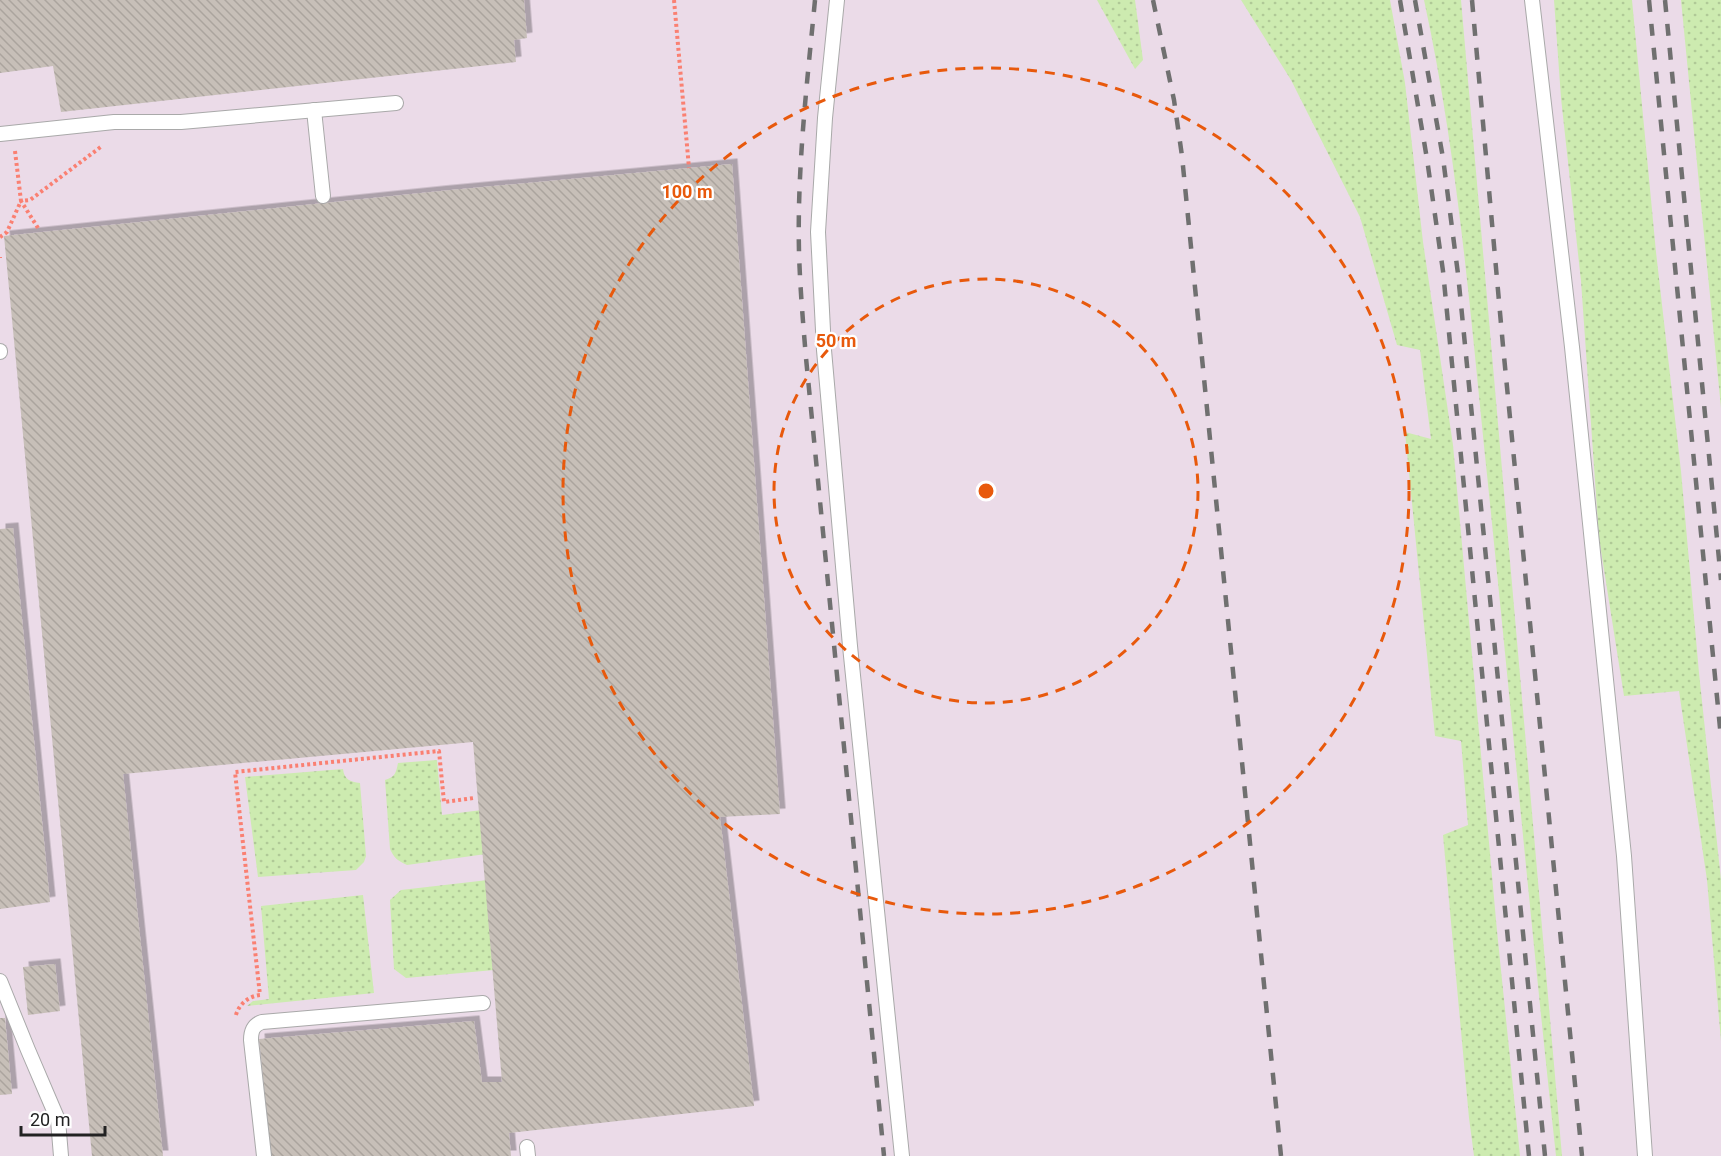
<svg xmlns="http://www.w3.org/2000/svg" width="1721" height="1156" font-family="Roboto,sans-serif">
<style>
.industrial{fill:#ebdbe8}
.grass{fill:url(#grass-dots)}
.building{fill:url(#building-back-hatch);filter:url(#shadow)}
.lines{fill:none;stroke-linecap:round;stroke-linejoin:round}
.service-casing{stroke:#a9a9a9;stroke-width:16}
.path{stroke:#fa8072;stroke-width:4;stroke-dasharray:3 3;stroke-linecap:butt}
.service{stroke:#fff;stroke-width:14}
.rail{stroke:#707070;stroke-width:4.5;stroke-dasharray:12 12;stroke-linecap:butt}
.ring{fill:none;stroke:#e8590c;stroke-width:3;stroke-dasharray:10 8}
.centre{fill:#e8590c;stroke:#fff;stroke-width:3}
.ring-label{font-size:18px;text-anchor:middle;font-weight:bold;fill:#e8590c;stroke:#fff;stroke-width:4.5;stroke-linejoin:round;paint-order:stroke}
</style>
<defs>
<pattern id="grass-dots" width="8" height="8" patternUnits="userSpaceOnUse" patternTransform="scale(1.5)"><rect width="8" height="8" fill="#cdebb0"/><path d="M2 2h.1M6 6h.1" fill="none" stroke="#b0c997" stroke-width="1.8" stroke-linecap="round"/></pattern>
<pattern id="building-back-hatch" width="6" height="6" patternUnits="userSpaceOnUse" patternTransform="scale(1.5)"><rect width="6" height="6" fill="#c7bfb8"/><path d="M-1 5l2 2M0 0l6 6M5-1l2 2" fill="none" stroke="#aba49e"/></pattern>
<filter id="shadow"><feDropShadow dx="5.5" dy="-5.5" stdDeviation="0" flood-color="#0004"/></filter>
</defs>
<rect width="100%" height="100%" fill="#f2efe9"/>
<path class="industrial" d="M0,0H1690L1721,285V1156H0Z"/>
<g class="grass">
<path d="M1097,0H1135L1143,60L1135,69Z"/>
<path d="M1241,0H1390L1405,83L1423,242L1453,445L1497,931L1520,1156H1474L1469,1118L1443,835L1468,825L1461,741L1435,736L1405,432L1431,439L1420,350L1397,345L1360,217L1291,80Z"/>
<path d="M1424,0H1461L1562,1156H1556C1530,920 1509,683 1484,446C1469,297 1456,147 1424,0Z"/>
<path d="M1554,0H1632L1656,252L1681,471L1699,673L1721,880V1041L1707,880L1679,691L1624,696L1599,538L1581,281L1561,98Z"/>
<path d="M1681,0H1721V408Z"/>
<path d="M437,760L442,815L482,810L486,854L407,865C398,861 394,858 390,849L385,780C395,777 396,773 398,763Z"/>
<path d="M343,769C344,779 350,782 360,783L366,856L364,862L356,870L258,877L245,777Z"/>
<path d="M488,880L494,970L406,978L394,969L390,900L401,890Z"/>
<path d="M363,895L374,993L247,1006L253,1001L269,999L261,906Z"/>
</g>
<g class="building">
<path d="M0,0H524L527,38L514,40L516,62L61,112L53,66L0,73Z"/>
<path d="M732,164L780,814L720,817L754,1106L509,1133L511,1156H271L259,1039L474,1021L482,1082H502L473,742L123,774L163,1156H92L4,236L441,191Z"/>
<path d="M13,528L50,902L0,909V529Z"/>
<path d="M55,964L60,1011L28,1015L23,967Z"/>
<path d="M0,1018H5L12,1094L0,1095Z"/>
</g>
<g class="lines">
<g class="service-casing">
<g id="service">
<path d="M837,0L825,118L818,232L824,350L850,646L902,1156"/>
<path d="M1532,0L1572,347L1624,856L1645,1156"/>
<path d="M314,110L323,196"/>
<path d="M0,134L114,122H181L396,103"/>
<path d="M0,351V352"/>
<path d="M0,981L28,1050L58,1120L61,1156"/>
<path d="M527,1147L528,1156"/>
<path d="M264,1156L251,1040C251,1031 253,1025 262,1022L483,1003"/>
</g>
</g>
<g class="path">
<path d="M674,0L689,168"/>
<path d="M38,228L21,201L30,200L102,146"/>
<path d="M0,237L7,232L21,201L15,151"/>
<path d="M0,257V258"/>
<path d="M236,1015C239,1004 249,996 260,995L235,772L439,751L444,802L474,798"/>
</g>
<use href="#service" class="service"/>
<g class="rail">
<path d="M815,0C807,84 797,168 799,252C800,287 803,322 806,358L884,1156"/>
<path d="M1153,0L1174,100L1182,156L1281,1156"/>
<path d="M1400,0L1427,159L1443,271L1529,1156"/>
<path d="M1415,0L1443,158L1458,274L1545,1156"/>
<path d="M1472,0L1503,346L1582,1156"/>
<path d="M1649,0L1721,738"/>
<path d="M1665,0L1721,580"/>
</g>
</g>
<g class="ring">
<circle cx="986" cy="491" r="212"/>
<circle cx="986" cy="491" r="423"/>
</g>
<circle cx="986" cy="491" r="9" class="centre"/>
<g class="ring-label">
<text x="687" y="198">100 m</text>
<text x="836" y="347">50 m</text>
</g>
<path d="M21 1126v9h84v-9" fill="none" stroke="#222222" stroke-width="3"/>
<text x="30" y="1126" font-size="18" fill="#222222" stroke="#ffffff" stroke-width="4.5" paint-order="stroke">20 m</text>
</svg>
